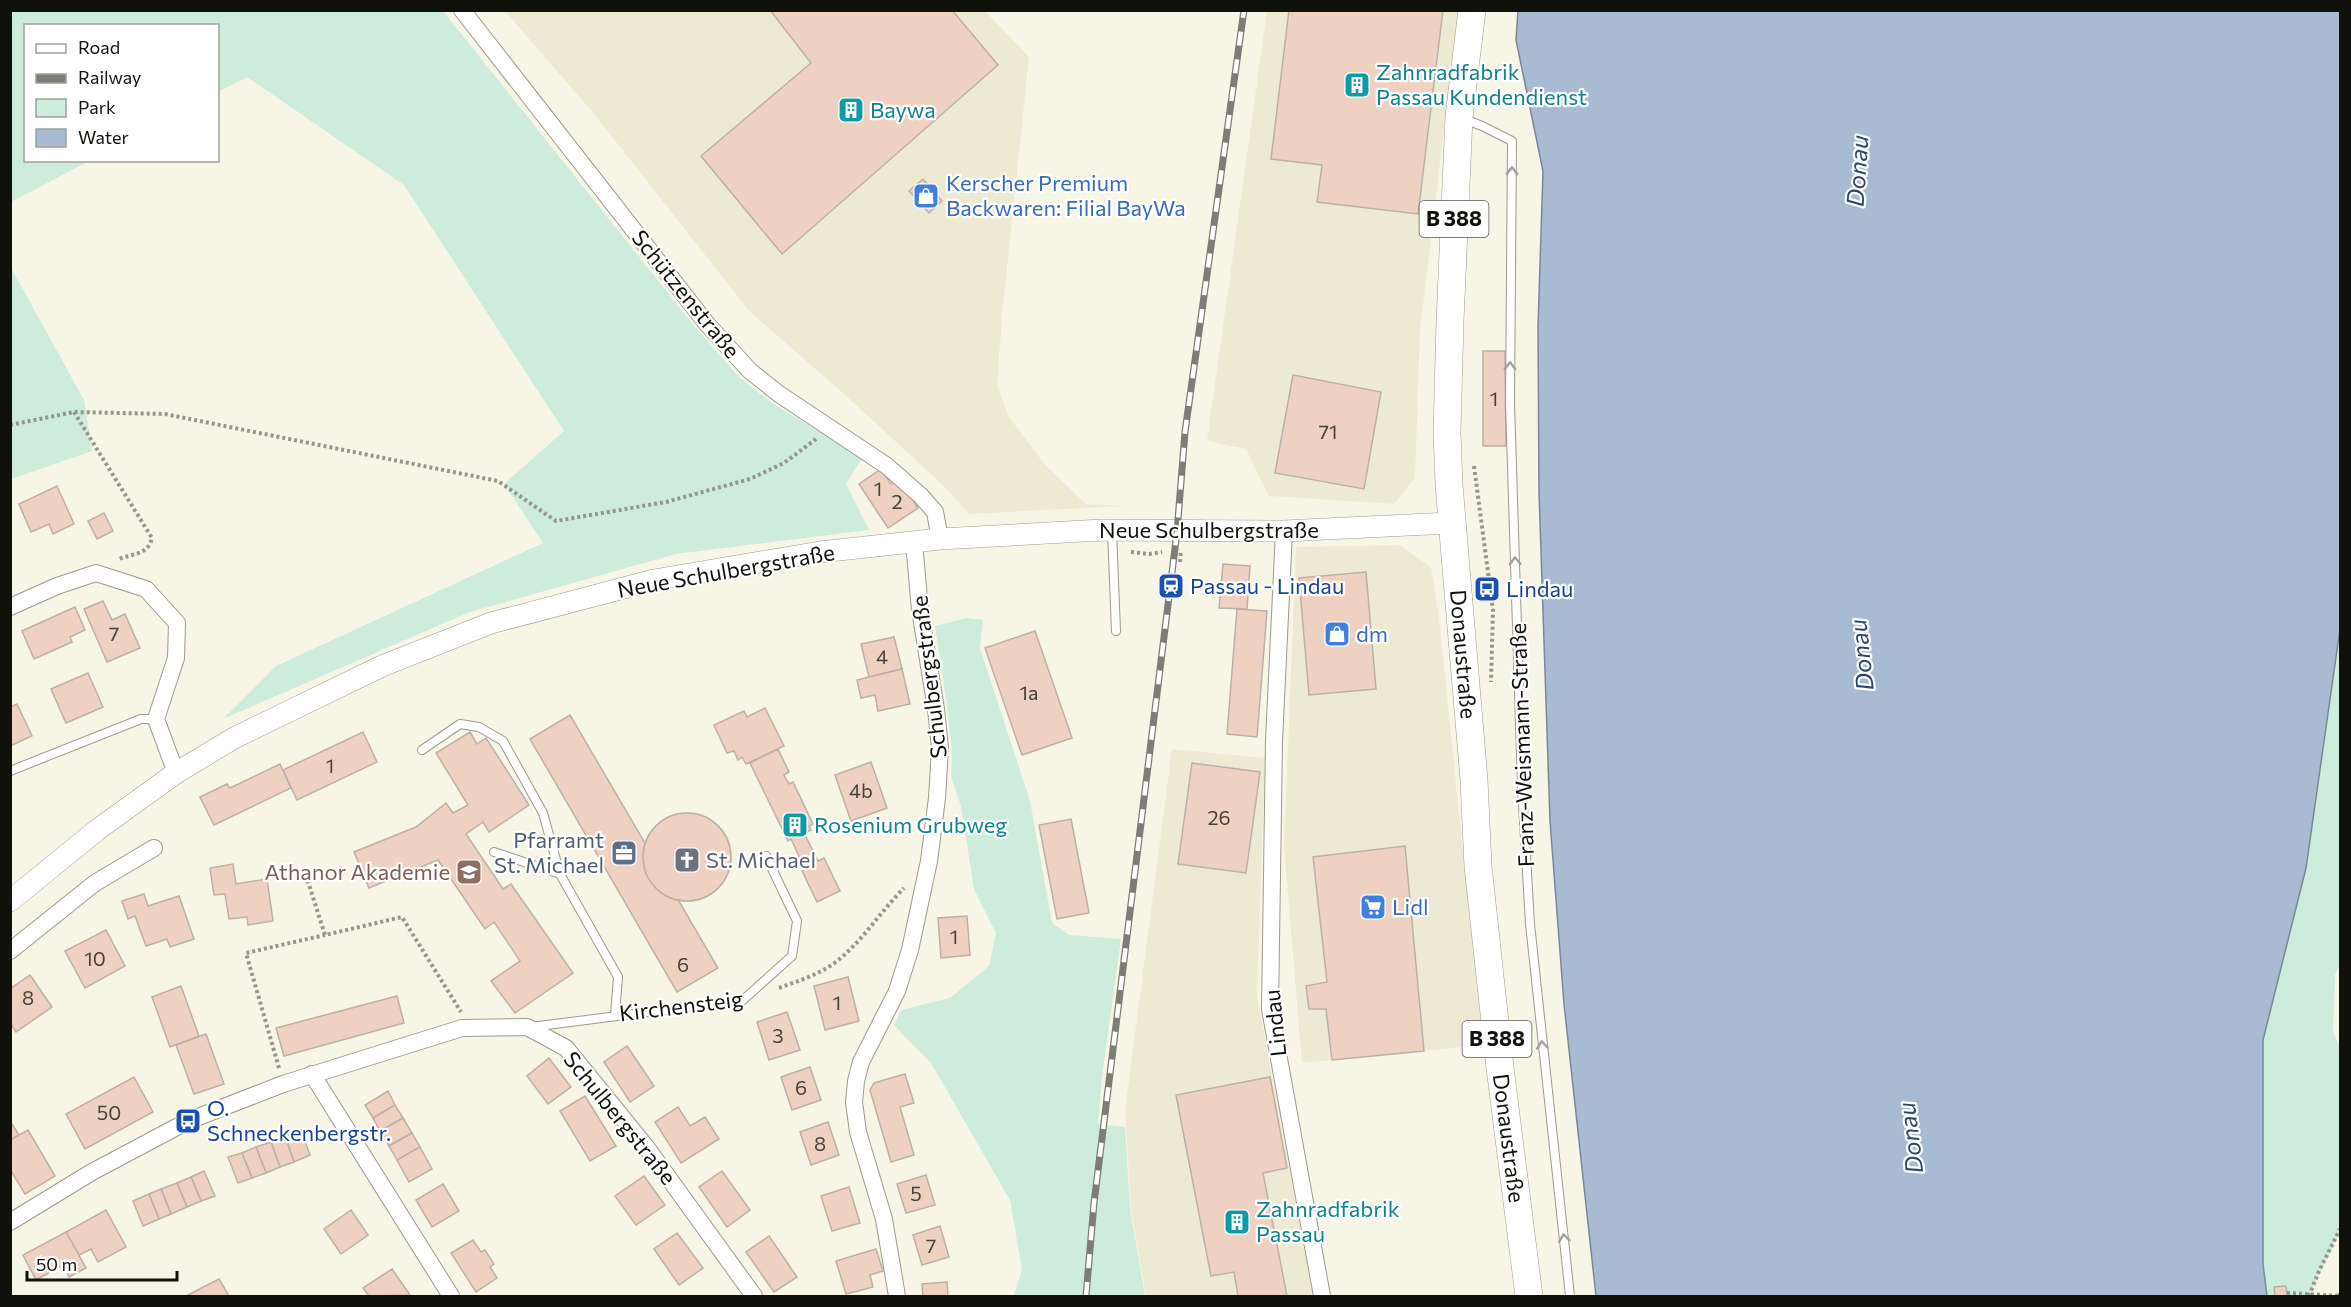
<svg xmlns="http://www.w3.org/2000/svg" width="2351" height="1307" font-family="Commissioner,sans-serif">
<style>
.built{fill:#edead3}
.green{fill:#cdecdc}
.water{fill:#a8bbd3;stroke:#7b8897;stroke-width:1.5}
.building{fill:#efd1c1;stroke:#bdafa7;stroke-width:1.5}
.lines{fill:none;stroke-linecap:round;stroke-linejoin:round}
.service-casing{stroke:#9c9a8c;stroke-width:10}
.minor-casing{stroke:#9c9a8c;stroke-width:18}
.tertiary-casing{stroke:#9c9a8c;stroke-width:22}
.primary-casing{stroke:#9c9a8c;stroke-width:28}
.path{stroke:#96958a;stroke-width:4;stroke-dasharray:3 3;stroke-linecap:butt}
.service{stroke:#fff;stroke-width:8}
.minor{stroke:#fff;stroke-width:16}
.tertiary{stroke:#fff;stroke-width:21}
.primary{stroke:#fff;stroke-width:27}
.rail-casing{stroke:#7e7d74;stroke-width:7}
.rail{stroke:#fff;stroke-width:4.5;stroke-dasharray:14;stroke-linecap:butt}
.path-bridge{stroke:#96958a;stroke-width:4;stroke-dasharray:3 3;stroke-linecap:butt}
.oneway{stroke:#a0a09e}
.labels{text-anchor:middle;stroke-width:4.5;stroke-linejoin:round;paint-order:stroke}
.number-label{font-size:20px;fill:#484139}
.shield{fill:#fff;stroke:#585855;stroke-width:1.5}
.shield-label{font-size:21px;font-weight:bold;fill:#11110c}
.culture-label{font-size:22px;fill:#0d838f;stroke:#fff;text-anchor:start}
.shop-label{font-size:22px;fill:#366cbe;stroke:#fff;text-anchor:start}
.street-label{font-size:22px;fill:#11110c;stroke:#fff}
.transit-label{font-size:22px;fill:#164399;stroke:#fff;text-anchor:start}
.service-label{font-size:22px;fill:#4e5e75;stroke:#fff;text-anchor:end}
.worship-label{font-size:22px;fill:#5b616d;stroke:#fff;text-anchor:start}
.education-label{font-size:22px;fill:#785e54;stroke:#fff;text-anchor:end}
.water-label{font-size:24px;font-style:italic;fill:#2a476b;stroke:#fff}
</style>
<rect width="100%" height="100%" fill="#f7f5e6"/>
<g class="built">
<path d="M505,11H985L1029,57L1002,316L997,386L1009,417L1045,465L1086,504L1125,506L969,514L944,486L833,384L750,312L595,115Z"/>
<path d="M1267,11H1458L1420,330L1415,478L1394,504L1269,496L1246,449L1207,441Z"/>
<path d="M1399,545L1431,567L1439,618L1483,1045L1302,1063L1284,846L1296,547Z"/>
<path d="M1172,749L1265,758L1257,996L1313,1296H1146L1131,1208L1125,1111Z"/>
</g>
<g class="green">
<path d="M11,11H443L696,328L739,377L772,403L862,458L846,484L869,530L676,554L470,612L223,719L276,666L543,543L504,484L564,431L404,185L247,77L218,92V26H26V160L89,161L11,202Z"/>
<path d="M10,266L84,400L92,451L11,479Z"/>
<path d="M966,618L983,620L980,648L1030,801L1052,923L1069,935L1121,939L1102,1077L1098,1124L1125,1127L1130,1208L1145,1296H1014L1022,1270L1010,1200L931,1063L894,1025L901,1010L950,998L989,966L996,933L974,889L961,806L951,776L952,750L947,705L935,626Z"/>
<path d="M2340,629V964L2335,975L2333,1032L2340,1046V1232L2311,1291V1296H2267L2263,1264V1040L2306,868Z"/>
</g>
<path class="water" d="M1518,10L2340,11V629L2306,868L2263,1040V1264L2267,1296H1596L1564,1004L1550,821L1539,492L1538,327L1543,171L1516,40Z"/>
<g class="building">
<path d="M770,10H952L998,65L782,254L701,156L811,63Z"/>
<path d="M1289,10H1443L1418,214L1317,202L1322,165L1271,159Z"/>
<path d="M923,179L942,201L929,213L909,191Z"/>
<path d="M1483,351H1505L1506,446H1483Z"/>
<path d="M1293,375L1381,392L1364,489L1275,473Z"/>
<path d="M881,469L891,484L899,478L918,508L888,528L859,484Z"/>
<path d="M57,486L74,524L53,534L49,524L31,532L19,504Z"/>
<path d="M104,513L113,531L97,539L88,521Z"/>
<path d="M1223,564L1250,566L1247,609L1219,608Z"/>
<path d="M1366,572L1376,689L1309,695L1299,578Z"/>
<path d="M103,601L112,620L125,614L140,648L107,662L84,609Z"/>
<path d="M75,607L85,630L70,637L72,642L34,659L22,631Z"/>
<path d="M1237,609L1267,611L1257,737L1227,734Z"/>
<path d="M1035,631L1072,738L1022,755L985,648Z"/>
<path d="M894,637L902,669L869,677L861,644Z"/>
<path d="M902,669L910,704L878,711L875,695L861,698L857,680Z"/>
<path d="M88,673L103,707L66,723L51,689Z"/>
<path d="M17,704L32,736L10,746V707Z"/>
<path d="M765,708L784,746L746,764L742,757L738,760L734,751L727,753L714,725L744,711L747,717Z"/>
<path d="M570,715L718,968L677,992L530,739Z"/>
<path d="M363,732L377,762L297,800L283,770Z"/>
<path d="M470,732L477,744L486,738L529,805L489,832L483,822L466,834L503,889L511,884L573,973L515,1013L491,981L520,961L494,922L485,929L438,860L369,888L354,852L416,827L446,803L453,813L468,805L436,753Z"/>
<path d="M778,749L789,772L784,775L789,784L793,782L813,824L809,826L811,830L804,833L818,861L824,858L840,891L817,902L802,871L805,869L791,839L788,841L750,763Z"/>
<path d="M871,762L887,808L851,821L835,775Z"/>
<path d="M1192,763L1260,772L1246,873L1178,864Z"/>
<path d="M280,764L291,788L214,825L200,797L227,784L230,788Z"/>
<circle cx="687" cy="857" r="44"/>
<path d="M1071,819L1089,913L1057,919L1039,825Z"/>
<path d="M1405,846L1424,1051L1332,1060L1326,1009H1309L1306,986L1327,982L1313,857Z"/>
<path d="M233,864L236,884L267,879L273,921L248,925L247,917L229,919L225,894L214,895L210,868Z"/>
<path d="M144,894L148,906L179,896L194,939L170,947L167,939L146,946L135,916L128,919L122,901Z"/>
<path d="M967,916L970,955L941,958L938,918Z"/>
<path d="M106,930L125,966L85,988L65,951Z"/>
<path d="M30,975L52,1007L16,1032L10,1023V989Z"/>
<path d="M848,977L859,1021L825,1030L814,986Z"/>
<path d="M181,986L199,1036L170,1047L152,997Z"/>
<path d="M397,996L404,1023L284,1056L276,1028Z"/>
<path d="M787,1012L800,1050L769,1060L757,1022Z"/>
<path d="M206,1034L224,1084L194,1094L176,1045Z"/>
<path d="M627,1046L654,1086L630,1102L604,1062Z"/>
<path d="M549,1058L571,1087L548,1104L527,1076Z"/>
<path d="M810,1067L821,1100L792,1110L781,1077Z"/>
<path d="M905,1074L914,1103L900,1107L914,1155L891,1162L870,1090L874,1083Z"/>
<path d="M134,1077L153,1112L85,1149L66,1114Z"/>
<path d="M1270,1077L1287,1168L1263,1173L1287,1296H1238L1234,1272L1211,1276L1176,1095Z"/>
<path d="M388,1091L395,1105L373,1118L365,1105Z"/>
<path d="M585,1096L616,1146L590,1161L560,1111Z"/>
<path d="M395,1105L403,1118L380,1131L373,1118Z"/>
<path d="M678,1107L690,1126L705,1117L719,1139L681,1163L655,1122Z"/>
<path d="M403,1118L412,1133L389,1146L380,1131Z"/>
<path d="M10,1121L19,1135L10,1140Z"/>
<path d="M828,1122L839,1155L811,1165L800,1132Z"/>
<path d="M28,1130L55,1176L25,1194L10,1169V1140Z"/>
<path d="M301,1130L310,1155L294,1162L285,1136Z"/>
<path d="M412,1133L420,1147L397,1160L389,1146Z"/>
<path d="M285,1136L294,1162L280,1167L271,1142Z"/>
<path d="M271,1142L280,1167L266,1173L256,1147Z"/>
<path d="M256,1147L266,1173L252,1178L242,1153Z"/>
<path d="M420,1147L432,1169L409,1182L397,1160Z"/>
<path d="M242,1153L252,1178L238,1183L228,1157Z"/>
<path d="M204,1171L215,1196L201,1201L191,1177Z"/>
<path d="M722,1171L750,1210L727,1227L699,1187Z"/>
<path d="M926,1175L935,1205L906,1213L897,1184Z"/>
<path d="M644,1176L665,1205L636,1225L615,1196Z"/>
<path d="M191,1177L201,1201L187,1207L177,1183Z"/>
<path d="M177,1183L187,1207L171,1214L161,1189Z"/>
<path d="M443,1184L459,1211L432,1227L416,1200Z"/>
<path d="M849,1187L860,1223L832,1231L821,1196Z"/>
<path d="M161,1189L171,1214L159,1219L149,1194Z"/>
<path d="M149,1194L159,1219L143,1226L133,1201Z"/>
<path d="M106,1210L126,1247L98,1262L91,1249L79,1255L66,1232Z"/>
<path d="M351,1210L368,1235L341,1254L324,1229Z"/>
<path d="M940,1226L949,1257L922,1265L913,1235Z"/>
<path d="M66,1232L86,1268L69,1277L63,1265L36,1280L23,1255Z"/>
<path d="M677,1233L703,1268L679,1285L654,1249Z"/>
<path d="M769,1236L797,1277L774,1292L746,1252Z"/>
<path d="M473,1240L481,1252L485,1250L494,1264L490,1267L497,1278L476,1292L451,1253Z"/>
<path d="M876,1249L883,1271L870,1275L873,1287L846,1294L836,1261Z"/>
<path d="M392,1269L410,1295L369,1296L363,1288Z"/>
<path d="M219,1279L229,1296H186Z"/>
<path d="M947,1282L948,1296H923L922,1284Z"/>
<path d="M2286,1286L2287,1296H2275L2274,1287Z"/>
</g>
<g class="lines">
<g class="service-casing">
<g id="service">
<path d="M1464,119L1482,126L1512,141L1510,403L1522,787L1530,924L1570,1296"/>
<path d="M1112,531L1116,631"/>
<path d="M422,750L460,724L479,727L503,741L543,813L560,874"/>
<path d="M10,771L141,719H156"/>
<path d="M494,852L560,874L618,977L615,1015"/>
<path d="M531,1027L743,1000L792,956L797,921L766,856"/>
</g>
</g>
<g class="minor-casing">
<g id="minor">
<path d="M462,10L707,324L750,371L779,394L887,466L921,496L935,512L940,539"/>
<path d="M1284,531L1274,741L1270,1009L1322,1296"/>
<path d="M10,607L57,586L96,573L146,589L177,623L176,658L156,719L176,773"/>
<path d="M10,951L95,883L154,848"/>
<path d="M312,1074L451,1296"/>
<path d="M10,1222L92,1172L188,1121L283,1084L462,1028L527,1027L566,1048L647,1148L754,1296"/>
<path d="M897,1296L884,1219L858,1132L854,1102L856,1081L861,1062L897,991L910,950L929,861L937,798L940,748L936,709L920,610L914,542"/>
</g>
</g>
<g class="tertiary-casing">
<path id="tertiary" d="M10,901L97,830L176,773L234,738L382,666L491,623L654,580L820,552L940,539L1102,530L1284,531L1450,523"/>
</g>
<g class="primary-casing">
<g id="primary">
<path id="s1" d="M1472,10L1459,117L1450,321L1447,432L1449,485L1474,780L1478,866L1500,1068L1529,1296"/>
</g>
</g>
<g class="path">
<path d="M74,412L152,538C148,556 131,553 117,560"/>
<path d="M10,425L74,412L165,414L498,481L556,521L666,502L750,479L784,463L816,439"/>
<path d="M1474,466L1493,610L1491,682"/>
<path d="M1131,552L1149,554L1162,552"/>
<path d="M1180,562L1181,550"/>
<path d="M304,869L325,935L402,917L461,1012"/>
<path d="M779,988C801,980 824,973 842,957C865,937 882,910 904,888"/>
<path d="M279,1068L246,953L325,935"/>
<path d="M2309,1296L2319,1271L2340,1229"/>
<path d="M2339,1296L2340,1291"/>
</g>
<use href="#service" class="service"/>
<use href="#minor" class="minor"/>
<use href="#tertiary" class="tertiary"/>
<use href="#primary" class="primary"/>
<g class="rail-casing">
<path id="rail" d="M1086,1296L1094,1203L1177,532L1185,432L1244,10"/>
</g>
<use href="#rail" class="rail"/>
<path class="path-bridge" d="M2287,1293L2340,1296"/>
</g>
<defs><path id="oneway-chevron" d="M-2-3.5L2.5 0L-2 3.5" fill="none" stroke-width="1.6" stroke-linecap="round" stroke-linejoin="round" transform="scale(1.5)"/></defs>
<g class="oneway">
<use href="#oneway-chevron" transform="translate(1512 171) rotate(-90)"/>
<use href="#oneway-chevron" transform="translate(1510 366) rotate(-90)"/>
<use href="#oneway-chevron" transform="translate(1515 561) rotate(-92)"/>
<use href="#oneway-chevron" transform="translate(1542 1045) rotate(-96)"/>
<use href="#oneway-chevron" transform="translate(1564 1238) rotate(-97)"/>
</g>
<defs>
<g id="building-square" transform="scale(1.35)"><rect x="-9" y="-9" width="18" height="18" rx="4" fill="#0f9aa8" stroke="#fff"/><path d="M-4-6H4V6H1V3H-1V6H-4ZM-2.5-4.3h1.7v1.8h-1.7ZM.8-4.3h1.7v1.8H.8ZM-2.5-1h1.7V.8h-1.7ZM.8-1h1.7V.8H.8Z" fill="#fff"/></g>
<g id="shop-square" transform="scale(1.35)"><rect x="-9" y="-9" width="18" height="18" rx="4" fill="#3f7fe0" stroke="#fff"/><path d="M-5-2.5h2.3a2.7 3.5 0 0 1 5.4 0H5L5.5 6h-11ZM-1.5-2.5h3a1.5 2.3 0 0 0-3 0Z" fill="#fff"/></g>
<g id="station-square" transform="scale(1.35)"><rect x="-9" y="-9" width="18" height="18" rx="4" fill="#1a4fb4" stroke="#fff"/><path d="M-3-6H3Q5-6 5-4V2Q5 4 3 4L4.5 6H3L1.5 4h-3L-3 6H-4.5L-3 4Q-5 4-5 2V-4Q-5-6-3-6ZM-3.5-4v3h7v-3ZM-3.5 1v1.5H-2V1ZM2 1v1.5H3.5V1Z" fill="#fff"/></g>
<g id="bus-square" transform="scale(1.35)"><rect x="-9" y="-9" width="18" height="18" rx="4" fill="#1a4fb4" stroke="#fff"/><path d="M-5-6H5V4H4V6H2V4H-2V6H-4V4H-5ZM-3.5-4V0h7V-4ZM-3.5 1.2v1.5H-2V1.2ZM2 1.2v1.5H3.5V1.2Z" fill="#fff"/></g>
<g id="office-square" transform="scale(1.35)"><rect x="-9" y="-9" width="18" height="18" rx="4" fill="#5c6f8a" stroke="#fff"/><path d="M-6-3h4V-5.5h4V-3h4V5H-6ZM-1-4.5V-3h2v-1.5ZM-6 0V1H6V0Z" fill="#fff"/></g>
<g id="church-square" transform="scale(1.35)"><rect x="-9" y="-9" width="18" height="18" rx="4" fill="#6b7280" stroke="#fff"/><path d="M-1.2-6h2.4v3.5h3.3v2.4h-3.3V6h-2.4V-.1h-3.3v-2.4h3.3Z" fill="#fff"/></g>
<g id="university-square" transform="scale(1.35)"><rect x="-9" y="-9" width="18" height="18" rx="4" fill="#8d6e63" stroke="#fff"/><path d="M0-5L7-2L0 1L-7-2ZM-4 1L0 2.5L4 1V4Q0 6-4 4Z" fill="#fff"/></g>
<g id="supermarket-square" transform="scale(1.35)"><rect x="-9" y="-9" width="18" height="18" rx="4" fill="#3f7fe0" stroke="#fff"/><path d="M-6-5.5h2.5l.6 2H6L4.5 2H-2.5L-4.4-4H-6ZM-1.5 3.2a1.3 1.3 0 1 0 .1 0ZM3 3.2a1.3 1.3 0 1 0 .1 0Z" fill="#fff"/></g>
</defs>
<g fill-rule="evenodd">
<use href="#building-square" x="1357" y="85"/>
<use href="#building-square" x="851" y="110"/>
<use href="#shop-square" x="926" y="196"/>
<use href="#station-square" x="1171" y="586"/>
<use href="#bus-square" x="1487" y="589"/>
<use href="#shop-square" x="1337" y="634"/>
<use href="#building-square" x="795" y="825"/>
<use href="#office-square" x="624" y="853"/>
<use href="#church-square" x="687" y="860"/>
<use href="#university-square" x="469" y="872"/>
<use href="#supermarket-square" x="1373" y="907"/>
<use href="#bus-square" x="188" y="1121"/>
<use href="#building-square" x="1237" y="1222"/>
</g>
<g class="labels">
<g class="number-label">
<text x="1494" y="406">1</text>
<text x="1328" y="439">71</text>
<text x="878" y="496">1</text>
<text x="897" y="509">2</text>
<text x="114" y="641">7</text>
<text x="882" y="664">4</text>
<text x="1029" y="700">1a</text>
<text x="330" y="773">1</text>
<text x="861" y="798">4b</text>
<text x="1219" y="825">26</text>
<text x="954" y="944">1</text>
<text x="95" y="966">10</text>
<text x="683" y="972">6</text>
<text x="28" y="1005">8</text>
<text x="837" y="1010">1</text>
<text x="778" y="1043">3</text>
<text x="801" y="1095">6</text>
<text x="109" y="1120">50</text>
<text x="820" y="1151">8</text>
<text x="916" y="1201">5</text>
<text x="931" y="1253">7</text>
</g>
<g class="shield">
<rect x="1419.5" y="201" width="69" height="36" rx="4.5"/>
<rect x="1462.5" y="1021" width="69" height="36" rx="4.5"/>
</g>
<g class="shield-label">
<text x="1454" y="226">B 388</text>
<text x="1497" y="1046">B 388</text>
</g>
<g class="culture-label">
<text x="1376" y="80">Zahnradfabrik<tspan x="1376" dy="25">Passau Kundendienst</tspan></text>
<text x="870" y="118">Baywa</text>
<text x="814" y="833">Rosenium Grubweg</text>
<text x="1256" y="1217">Zahnradfabrik<tspan x="1256" dy="25">Passau</tspan></text>
</g>
<g class="shop-label">
<text x="946" y="191">Kerscher Premium<tspan x="946" dy="25">Backwaren: Filial BayWa</tspan></text>
<text x="1356" y="642">dm</text>
<text x="1392" y="915">Lidl</text>
</g>
<g class="street-label">
<text transform="translate(686 294) rotate(51)" y="8">Schützenstraße</text>
<text x="1209" y="538">Neue Schulbergstraße</text>
<text transform="translate(726 571) rotate(-10)" y="8">Neue Schulbergstraße</text>
<text dy="8" stroke="none"><textPath href="#s1" startOffset="646">Donaustraße</textPath></text>
<text transform="translate(929 677) rotate(-97)" y="8">Schulbergstraße</text>
<text transform="translate(1522 745) rotate(-92)" y="8">Franz-Weismann-Straße</text>
<text transform="translate(681 1006) rotate(-7)" y="8">Kirchensteig</text>
<text transform="translate(1275 1023) rotate(-96)" y="8">Lindau</text>
<text transform="translate(620 1118) rotate(51)" y="8">Schulbergstraße</text>
<text dy="8" stroke="none"><textPath href="#s1" startOffset="1132">Donaustraße</textPath></text>
</g>
<g class="transit-label">
<text x="1190" y="594">Passau - Lindau</text>
<text x="1506" y="597">Lindau</text>
<text x="207" y="1116">O.<tspan x="207" dy="25">Schneckenbergstr.</tspan></text>
</g>
<g class="service-label">
<text x="604" y="848">Pfarramt<tspan x="604" dy="25">St. Michael</tspan></text>
</g>
<g class="worship-label">
<text x="706" y="868">St. Michael</text>
</g>
<g class="education-label">
<text x="450" y="880">Athanor Akademie</text>
</g>
<g class="water-label">
<text transform="translate(1858 171) rotate(-86)" y="8">Donau</text>
<text transform="translate(1862 655) rotate(-96)" y="8">Donau</text>
<text transform="translate(1911 1138) rotate(-97)" y="8">Donau</text>
</g>
</g>
<rect width="2351" height="1307" fill="none" stroke="#11110c" stroke-width="24"/>
<rect x="24" y="24" width="195" height="138" fill="#ffffff" stroke="#a0a09e" stroke-width="1.5"/>
<rect x="36" y="44" width="30" height="9" fill="#ffffff" stroke="#a0a09e" stroke-width="1.5"/>
<text x="78" y="54" font-size="18" fill="#11110c">Road</text>
<rect x="36" y="74" width="30" height="9" fill="#7e7d74" stroke="#a0a09e" stroke-width="1.5"/>
<text x="78" y="84" font-size="18" fill="#11110c">Railway</text>
<rect x="36" y="99" width="30" height="18" fill="#cdecdc" stroke="#a0a09e" stroke-width="1.5"/>
<text x="78" y="114" font-size="18" fill="#11110c">Park</text>
<rect x="36" y="129" width="30" height="18" fill="#a8bbd3" stroke="#a0a09e" stroke-width="1.5"/>
<text x="78" y="144" font-size="18" fill="#11110c">Water</text>
<path d="M27 1271v9h150v-9" fill="none" stroke="#11110c" stroke-width="3"/>
<text x="36" y="1271" font-size="18" fill="#11110c" stroke="#ffffff" stroke-width="4.5" paint-order="stroke">50 m</text>
</svg>
